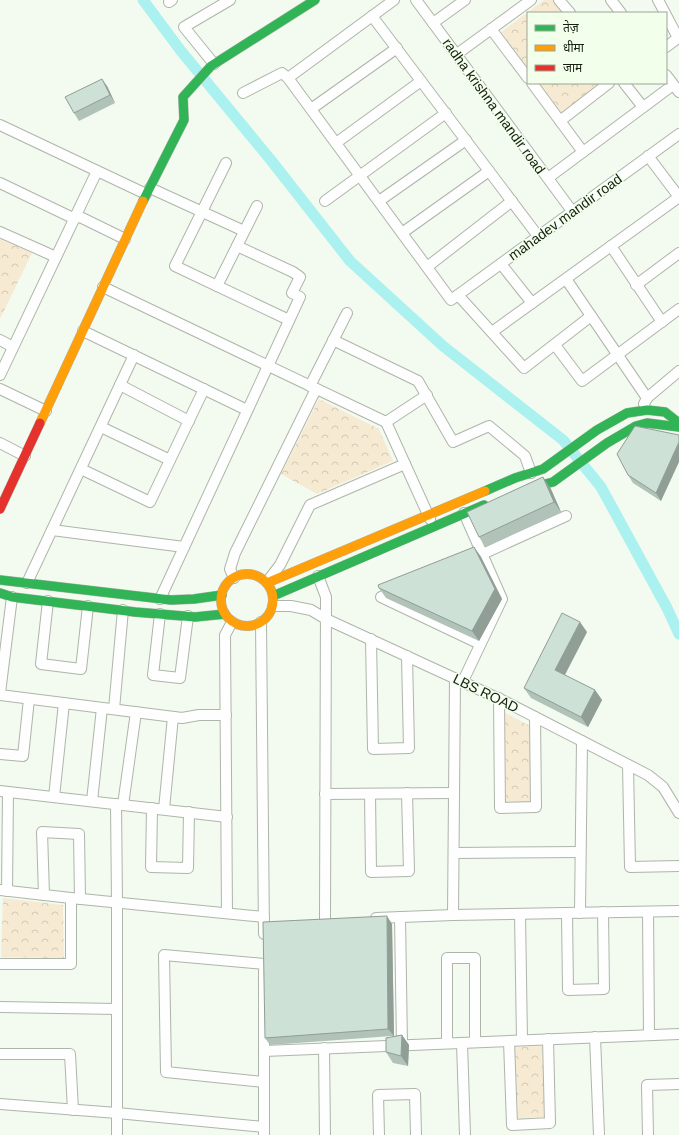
<svg xmlns="http://www.w3.org/2000/svg" width="679" height="1135" font-family="Helvetica,'Noto Sans Devanagari',sans-serif">
<style>
.park{fill:url(#park-crowns)}
.lines{fill:none;stroke-linecap:round;stroke-linejoin:round}
.canal{stroke:#aaf1f0;stroke-width:11}
.street-casing{stroke:#aeb5aa;stroke-width:12}
.fast-casing{stroke:#aeb5aa;stroke-width:10}
.slow-casing{stroke:#aeb5aa;stroke-width:10}
.jam-casing{stroke:#aeb5aa;stroke-width:10}
.street{stroke:#fdfefd;stroke-width:10}
.fast{stroke:#30b455;stroke-width:9}
.slow{stroke:#ff9f0a;stroke-width:9}
.jam{stroke:#e5322d;stroke-width:9}
.wall{fill:#b1c2b8}
.shaded-wall{fill:#909e96}
.building{fill:#cee1d6;stroke:#909e96}
.labels{text-anchor:middle;stroke-width:3;stroke-linejoin:round;paint-order:stroke}
.street-label{font-size:14px;fill:#181f13;stroke:#f2ffeb}
</style>
<defs>
<pattern id="park-crowns" width="20" height="18" patternUnits="userSpaceOnUse"><rect width="20" height="18" fill="#f7ead3"/><path d="M2 6a3 3 0 1 1 6 0M12 15a3 3 0 1 1 6 0" fill="none" stroke="#d3c8b4"/></pattern>
</defs>
<rect width="100%" height="100%" fill="#f3faf0"/>
<g class="park">
<path d="M544,0H553L562,13H528V68L501,32Z"/>
<path d="M539,83H601L562,113Z"/>
<path d="M0,238L32,253L0,319Z"/>
<path d="M319,399L379,429L393,461L317,494L281,474Z"/>
<path d="M505,713L530,726L531,802H506Z"/>
<path d="M3,898L63,905L64,958L1,957Z"/>
<path d="M542,1046L545,1117L518,1118L515,1047Z"/>
</g>
<g class="lines">
<path class="canal" d="M143,0L181,51L270,159L350,261L443,346L563,440L601,487L667,608L679,634"/>
<g class="street-casing">
<g id="street">
<path d="M416,0L572,211"/>
<path d="M559,0L570,13"/>
<path d="M611,0L621,13"/>
<path d="M658,0L665,13"/>
<path d="M169,2L172,0"/>
<path d="M666,15L678,38L666,47"/>
<path d="M372,16L538,236"/>
<path d="M433,23L465,0"/>
<path d="M491,29L528,78"/>
<path d="M457,54L531,0"/>
<path d="M214,64L184,27L230,0"/>
<path d="M666,75L679,92"/>
<path d="M288,78L394,0"/>
<path d="M532,83L583,152"/>
<path d="M624,83L643,107"/>
<path d="M243,93L282,73L288,78L451,300L679,134"/>
<path d="M311,109L397,48"/>
<path d="M560,121L609,83"/>
<path d="M0,125L146,194"/>
<path d="M336,143L421,81"/>
<path d="M648,156L679,197"/>
<path d="M226,163L175,266L289,320"/>
<path d="M548,178L673,85"/>
<path d="M0,183L75,219"/>
<path d="M150,188L244,231"/>
<path d="M325,201L446,113"/>
<path d="M379,201L466,140"/>
<path d="M76,215L125,239"/>
<path d="M0,232L56,257"/>
<path d="M402,233L489,171"/>
<path d="M611,246L662,322"/>
<path d="M501,264L532,303"/>
<path d="M427,267L512,201"/>
<path d="M566,279L647,398"/>
<path d="M636,285L679,253"/>
<path d="M217,286L257,206"/>
<path d="M103,287L386,422L430,519"/>
<path d="M458,295L524,368L591,316"/>
<path d="M83,331L247,410"/>
<path d="M492,332L679,197"/>
<path d="M0,340L13,347"/>
<path d="M333,340L418,381L453,442L489,426L525,456L531,473"/>
<path d="M555,345L582,381L679,309"/>
<path d="M0,375L97,171"/>
<path d="M120,385L189,421"/>
<path d="M310,386L347,313"/>
<path d="M0,389L46,411"/>
<path d="M644,404L647,398L679,371"/>
<path d="M386,422L427,395"/>
<path d="M101,427L170,460"/>
<path d="M0,443L25,456"/>
<path d="M81,469L150,502L204,389"/>
<path d="M52,530L184,547"/>
<path d="M467,561L566,516"/>
<path d="M318,576L326,597L325,920"/>
<path d="M234,578L230,569L235,553L316,389"/>
<path d="M267,582L280,565L310,505L405,464"/>
<path d="M27,583L134,355"/>
<path d="M397,590L381,597L480,644"/>
<path d="M160,599L300,297L292,293L300,277L293,272L237,246"/>
<path d="M48,601L41,664L81,669L88,606"/>
<path d="M273,606H291L311,610L326,619L504,701L648,775L663,787L679,813"/>
<path d="M160,614L153,675L180,678L188,616"/>
<path d="M261,622L264,934"/>
<path d="M371,639L373,749L409,748L407,656"/>
<path d="M463,681L502,599L464,513"/>
<path d="M0,693L12,597"/>
<path d="M0,695L182,718L199,715H226"/>
<path d="M499,698L500,808L536,807L535,717"/>
<path d="M114,709L123,610"/>
<path d="M0,754L23,756L29,699"/>
<path d="M628,765L630,867L679,866"/>
<path d="M0,791L227,817"/>
<path d="M325,794L454,793"/>
<path d="M370,794L371,872L409,871L407,793"/>
<path d="M54,797L64,703"/>
<path d="M92,801L102,708"/>
<path d="M116,804L117,903V1135"/>
<path d="M123,805L136,712"/>
<path d="M152,808L151,867L188,868L189,812"/>
<path d="M164,809L173,717"/>
<path d="M454,853L580,852"/>
<path d="M0,890L71,898L264,917"/>
<path d="M7,891L8,792"/>
<path d="M44,895L42,832L79,834L80,899"/>
<path d="M648,912L649,1035"/>
<path d="M227,913L225,635L232,622"/>
<path d="M567,913L568,990L604,989L603,912"/>
<path d="M580,913L582,741"/>
<path d="M520,914L522,1040"/>
<path d="M453,915L455,678"/>
<path d="M400,917L402,1045"/>
<path d="M376,918L453,915L679,911"/>
<path d="M0,964H71V898"/>
<path d="M264,964L164,955L166,1072L264,1082"/>
<path d="M264,970V1135"/>
<path d="M0,1007L117,1009"/>
<path d="M595,1037L599,1135"/>
<path d="M509,1041L512,1125L550,1123L548,1039"/>
<path d="M447,1043V958H475V1042"/>
<path d="M462,1043L465,1135"/>
<path d="M324,1048L325,1135"/>
<path d="M264,1051L679,1034"/>
<path d="M0,1054H70L73,1110"/>
<path d="M0,1104L117,1113L264,1127"/>
<path d="M379,1135L378,1095L415,1094L416,1135"/>
<path d="M648,1135L647,1085L679,1084"/>
</g>
</g>
<g class="fast-casing">
<g id="fast">
<path d="M143,201L184,120L183,97L211,66L315,0"/>
<path d="M530,488L553,482L607,443L636,426L647,423L679,427"/>
<path d="M485,491L515,478L543,469L597,430L627,413L647,410L665,412L679,423"/>
<path d="M0,580L171,600L194,599L222,595"/>
<path d="M0,593L12,597L135,612L195,617L225,614"/>
<path d="M273,596L484,505"/>
</g>
</g>
<g class="slow-casing">
<g id="slow">
<path d="M40,423L143,201"/>
<circle cx="247" cy="600" r="26"/>
<path d="M267,583L485,491"/>
</g>
</g>
<g class="jam-casing">
<path id="jam" d="M0,509L40,423"/>
</g>
<use href="#street" class="street"/>
<use href="#fast" class="fast"/>
<use href="#slow" class="slow"/>
<use href="#jam" class="jam"/>
</g>
<g class="wall">
<path d="M107,86L115,103L79,121L74,113Z"/>
<path d="M679,435L661,501L633,483L628,475Z"/>
<path d="M550,487L561,512L486,547L479,537Z"/>
<path d="M474,547L481,557L502,599L479,641L386,598L379,588Z"/>
<path d="M587,632L565,675L595,690L602,700L588,727L531,698L524,688Z"/>
<path d="M392,924L394,1036L402,1035L409,1045L408,1066L393,1063L386,1052L392,1036L270,1045L265,1038Z"/>
</g>
<g class="shaded-wall">
<path d="M102,79L107,86L115,103L110,95Z"/>
<path d="M679,442V462L661,501L656,493Z"/>
<path d="M543,477L550,487L561,512L554,502Z"/>
<path d="M474,547L481,557L502,599L479,641L472,631Z"/>
<path d="M580,622L587,632L562,680L555,670Z"/>
<path d="M595,690L602,700L588,727L581,717Z"/>
<path d="M387,916L392,924L394,1036L388,1029Z"/>
<path d="M402,1035L409,1045L408,1066L401,1056Z"/>
</g>
<g class="building">
<path d="M102,79L110,95L74,113L65,97Z"/>
<path d="M635,426L679,435V442L656,493L628,475L617,454Z"/>
<path d="M543,477L554,502L479,537L467,512Z"/>
<path d="M474,547L495,589L472,631L379,588L378,585Z"/>
<path d="M562,613L580,622L555,670L595,690L581,717L524,688Z"/>
<path d="M387,916L388,1029L265,1038L263,922Z"/>
<path d="M402,1035L401,1056L386,1052V1038Z"/>
</g>
<g class="labels">
<g class="street-label">
<text transform="translate(494 106) rotate(54)" y="5">radha krishna mandir road</text>
<text transform="translate(565 217) rotate(-36)" y="5">mahadev mandir road</text>
<text transform="translate(486 693) rotate(26)" y="5">LBS ROAD</text>
</g>
</g>
<rect x="527" y="12" width="140" height="72" fill="#f2ffeb" stroke="#9ba595"/>
<rect x="535" y="25" width="20" height="6" fill="#30b455" stroke="#9ba595"/>
<text x="563" y="32" font-size="12" fill="#181f13">तेज़</text>
<rect x="535" y="45" width="20" height="6" fill="#ff9f0a" stroke="#9ba595"/>
<text x="563" y="52" font-size="12" fill="#181f13">धीमा</text>
<rect x="535" y="65" width="20" height="6" fill="#e5322d" stroke="#9ba595"/>
<text x="563" y="72" font-size="12" fill="#181f13">जाम</text>
</svg>
